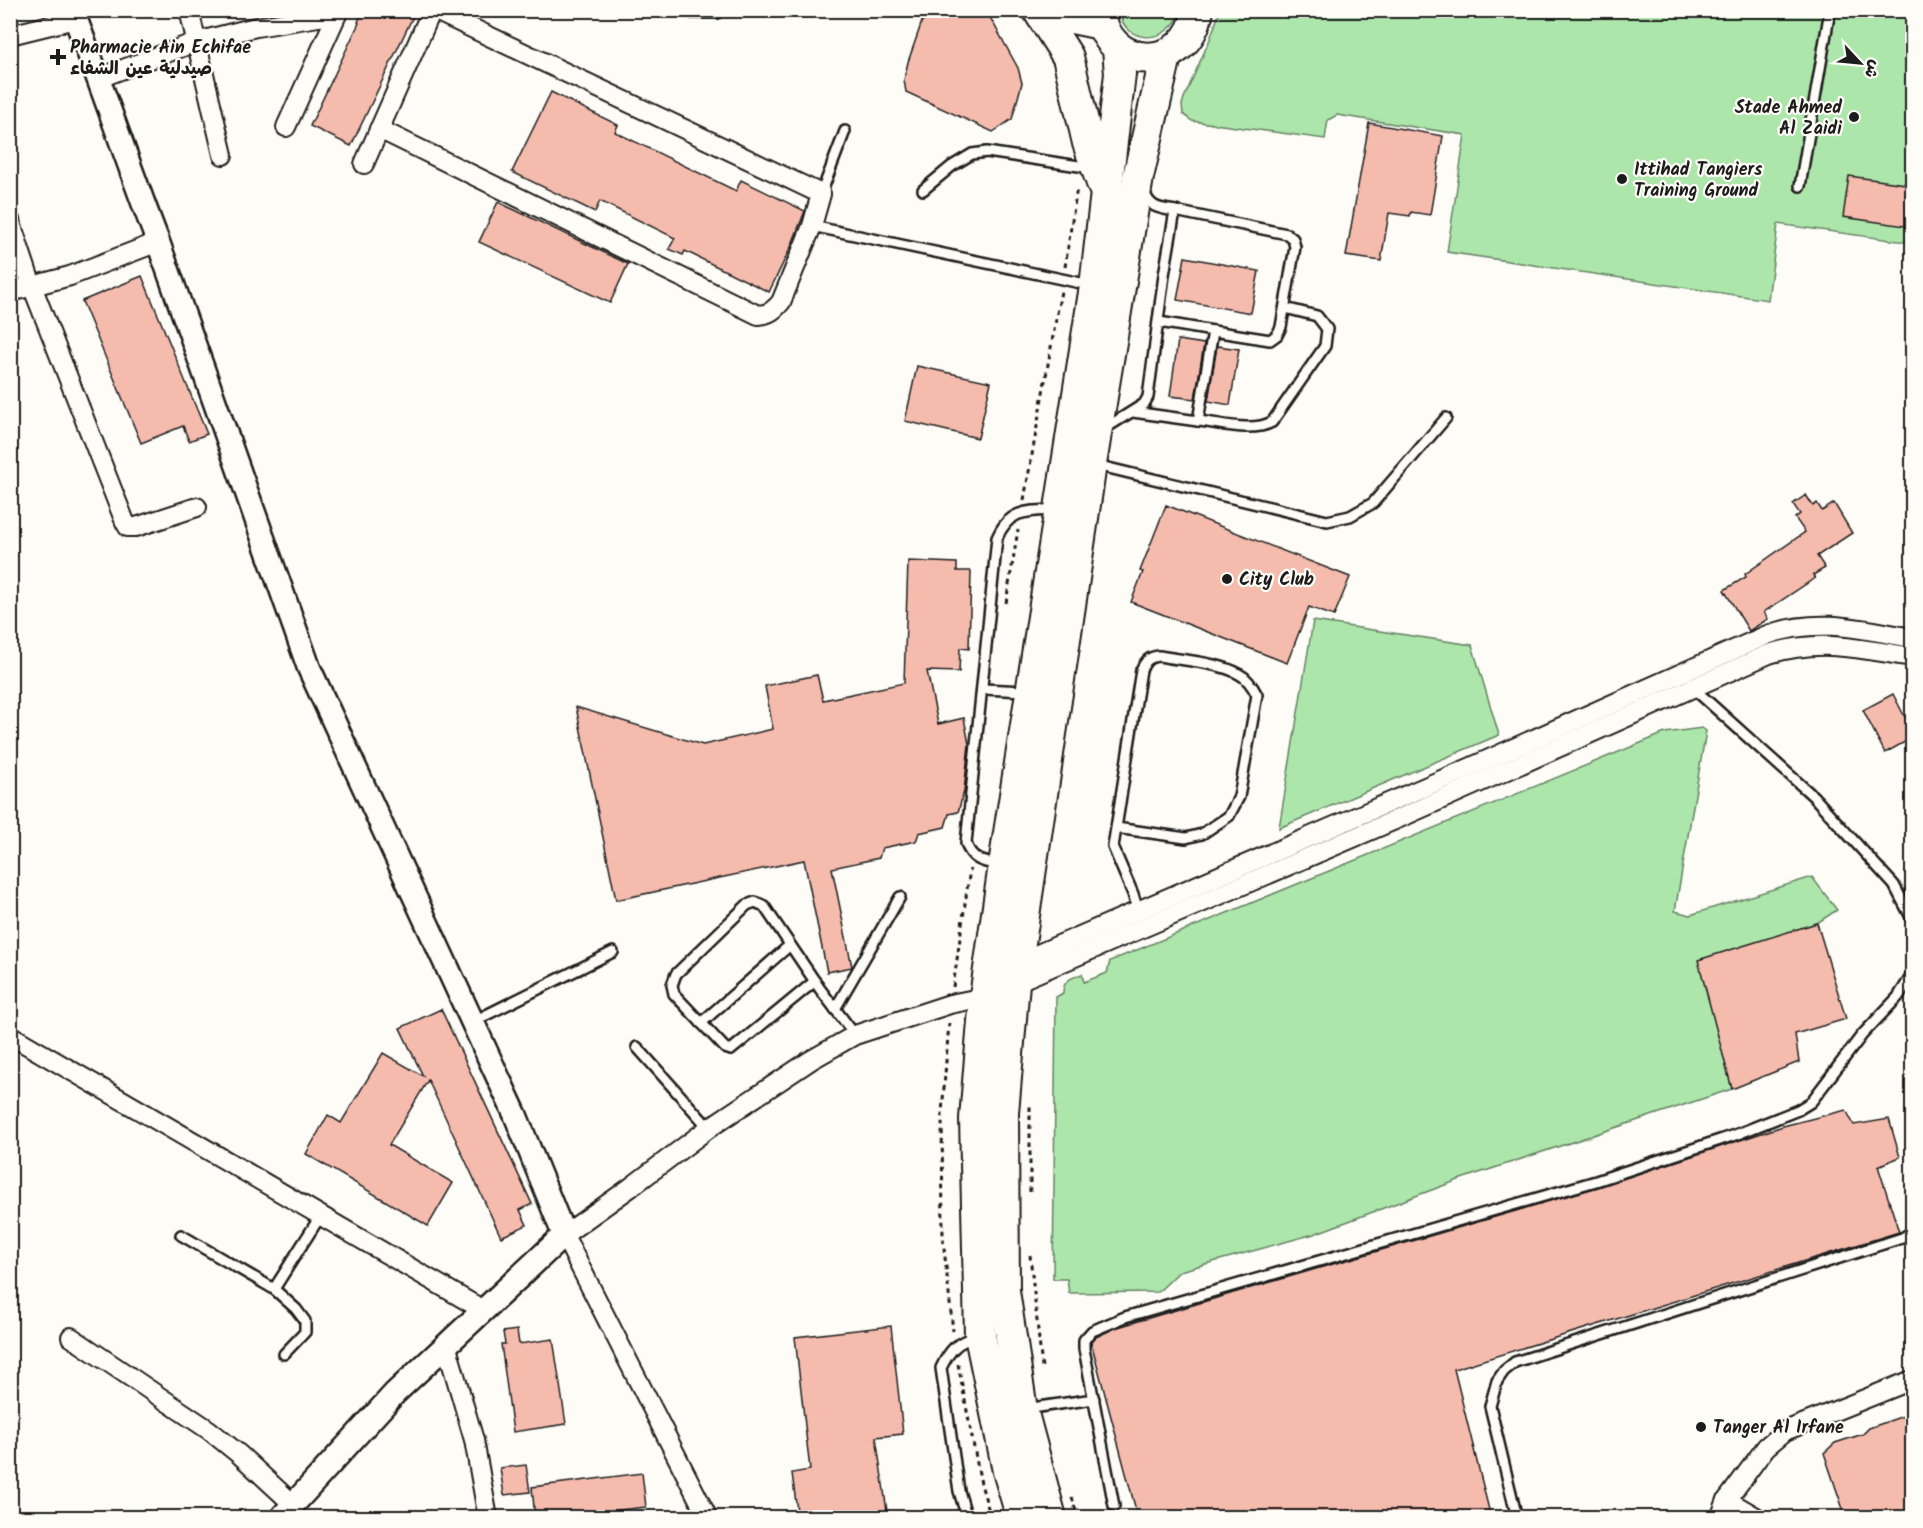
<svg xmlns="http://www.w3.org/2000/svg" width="1923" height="1528" font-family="Kalam,'Playpen Sans Arabic',sans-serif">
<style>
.green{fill:#ade6aa;stroke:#648163;stroke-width:1.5}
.building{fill:#f5bcae;stroke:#1c1c1c;stroke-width:1.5}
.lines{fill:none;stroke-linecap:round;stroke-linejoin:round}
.service-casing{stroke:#1c1c1c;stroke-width:14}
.minor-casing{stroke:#1c1c1c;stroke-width:22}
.tertiary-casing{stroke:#1c1c1c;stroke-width:27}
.trunk-casing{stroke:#1c1c1c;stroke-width:34}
.path{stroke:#1c1c1c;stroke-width:3;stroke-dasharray:4.5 4.5;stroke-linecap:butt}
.service{stroke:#fdfcf7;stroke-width:9}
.minor{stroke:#fdfcf7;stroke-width:18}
.tertiary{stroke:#fdfcf7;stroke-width:22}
.trunk{stroke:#fdfcf7;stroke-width:30}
.poi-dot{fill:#1c1c1c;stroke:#fdfcf7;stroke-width:2}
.labels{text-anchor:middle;stroke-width:4.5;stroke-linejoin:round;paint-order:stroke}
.poi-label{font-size:18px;font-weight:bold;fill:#1c1c1c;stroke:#fdfcf7;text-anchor:start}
</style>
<rect width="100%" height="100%" fill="#fdfcf7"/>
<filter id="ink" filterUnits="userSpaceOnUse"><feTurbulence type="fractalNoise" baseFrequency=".0167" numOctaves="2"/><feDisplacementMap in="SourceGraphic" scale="12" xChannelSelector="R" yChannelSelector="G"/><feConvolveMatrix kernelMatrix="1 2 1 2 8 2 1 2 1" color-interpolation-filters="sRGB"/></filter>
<g filter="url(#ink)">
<g class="green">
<path d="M1119,11V10L1181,11C1169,45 1125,46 1119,11Z"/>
<path d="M1220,11H1912V243L1778,224L1768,300L1447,252L1465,135L1337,115L1328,120L1325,139L1192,121L1183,114L1182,105L1184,98L1210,39Z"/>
<path d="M1313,621L1472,645L1499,735L1279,828Z"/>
<path d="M1702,728L1706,731L1675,911L1690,915L1812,877L1837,910L1817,923L1699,960L1732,1089L1461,1179L1314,1234L1180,1271L1158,1292L1069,1293L1067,1279H1053L1056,997L1063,993C1063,980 1071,978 1082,974L1084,982L1107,973L1110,961L1665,733Z"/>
</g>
<g class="building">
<path d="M363,10H416L351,146L310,126L359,23L358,22Z"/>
<path d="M926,10H986L1018,68L1022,83L1012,119L993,132L906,92L904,80L908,62Z"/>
<path d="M551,92L618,125L615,132L736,191L741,180L805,211L791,247L769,292L685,251L683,255L669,249L675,238L600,201L595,212L512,172Z"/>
<path d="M1369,123L1443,136L1430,215L1411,212L1410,216L1389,213L1381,261L1346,256Z"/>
<path d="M1849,176L1912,185V227L1843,217Z"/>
<path d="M498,202L628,264L610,303L479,242Z"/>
<path d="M1185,257L1259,271L1251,313L1177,300Z"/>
<path d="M142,276L207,434L189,441L183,426L141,443L82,301Z"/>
<path d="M1178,340L1204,344L1195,399L1170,396Z"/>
<path d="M1217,346L1239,349L1230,405L1208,401Z"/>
<path d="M917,366L991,382L978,438L905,421Z"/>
<path d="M1806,495L1813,506L1817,503L1822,511L1834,503L1852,533L1817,556L1825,568L1813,575L1815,578L1764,612L1768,619L1749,631L1724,590L1746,577L1745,574L1805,532L1795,518L1800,514L1793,504Z"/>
<path d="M1166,505L1350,577L1334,616L1309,607L1287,663L1131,602L1143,572L1140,571Z"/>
<path d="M908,561L957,563V571H971L969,649L960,648L959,672L927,671L938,724L964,718L969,744L964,791L958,812L949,814L945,827L919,833L916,841L882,848L879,858L832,868L852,967L827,972L804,860L616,900L576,707L703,745L773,729L765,686L817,675L823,700L904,683Z"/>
<path d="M1893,694L1912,731V738L1885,753L1863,710Z"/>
<path d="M1817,923L1846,1019L1795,1034L1799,1062L1732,1089L1698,960Z"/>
<path d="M441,1009L532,1204L520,1210L527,1225L501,1237L428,1080L389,1145L453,1183L428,1226L306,1154L328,1115L341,1123L383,1053L423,1076L400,1028Z"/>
<path d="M1846,1110L1854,1125L1889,1119L1900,1157L1878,1166L1899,1232L1454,1369L1491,1518H1138L1091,1342L1096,1337L1115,1328L1230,1294L1598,1187L1783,1126Z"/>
<path d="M891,1326L903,1434L876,1437L888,1518H798L792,1473L810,1470L795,1337Z"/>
<path d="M517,1330L519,1344L553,1339L566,1424L513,1432L501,1344H505L503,1332Z"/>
<path d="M1912,1413V1518H1846L1824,1453L1835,1443L1863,1434L1869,1428Z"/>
<path d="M526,1465L530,1492L504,1495L500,1468Z"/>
<path d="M642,1473L646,1507L584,1514V1518H535L532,1487Z"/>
</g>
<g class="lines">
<g class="service-casing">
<g id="service">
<path d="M686,10L692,13H717L719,10"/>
<path d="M1800,186L1830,10"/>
<path d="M923,190L952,166L972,154L987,152L1092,168"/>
<path d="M821,194L845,131"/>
<path d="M1175,211L1287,234L1293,239L1295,247L1281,327L1277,335L1270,340L1213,331"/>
<path d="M812,226L1090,285"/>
<path d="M1133,412L1198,421L1213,331L1159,322"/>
<path d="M1198,421C1220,423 1252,433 1272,422L1325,346L1327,329L1317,316L1285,308"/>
<path d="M1104,429L1144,404L1148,397L1164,275L1175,211C1159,208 1151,209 1144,192"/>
<path d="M1096,465L1327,521L1350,516L1373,503L1446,418"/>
<path d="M1693,688L1813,796L1894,885L1912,919"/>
<path d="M983,689L1026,691"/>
<path d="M1116,828L1186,838L1202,834L1229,816L1239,797L1257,695C1253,687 1247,678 1239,674C1222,663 1180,660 1159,656C1149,657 1146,660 1141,670L1113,847L1133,894L1138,911"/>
<path d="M999,865C983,862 971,860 966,843L997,538C1009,509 1028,511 1056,510"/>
<path d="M815,981L731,1050L725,1048L674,994L672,985L676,974L747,905L755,902L764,906L820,989L855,1035"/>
<path d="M835,1009L900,897"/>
<path d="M472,1022L613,952"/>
<path d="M701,1023L790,945"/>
<path d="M637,1047L709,1128"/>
<path d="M181,1235L274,1289"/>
<path d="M284,1354L305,1332V1321L296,1309L274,1289L321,1215"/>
<path d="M1025,1409L1094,1399"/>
<path d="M1114,1506L1084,1349V1340L1092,1331L1125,1317L1596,1181L1735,1135L1798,1110L1811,1102L1862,1035L1898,997L1912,975"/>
<path d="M967,1518L959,1491L941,1368C949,1351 957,1341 976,1337"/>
<path d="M1517,1518L1490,1406L1497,1381L1504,1371L1515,1362L1902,1238L1912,1232"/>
</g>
</g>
<g class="minor-casing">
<g id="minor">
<path d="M189,10L223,155"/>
<path d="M1053,10L1071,24L1105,31"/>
<path d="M10,35L75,19"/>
<path d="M99,78L196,42L256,27L337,14"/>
<path d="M286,127L339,10"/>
<path d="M379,129L758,315C770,314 774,310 781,302L812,226L821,194L434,10"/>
<path d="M364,164L432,10"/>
<path d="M10,220L32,286L125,522L128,527H136L197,507"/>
<path d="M10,292L70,276L158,242"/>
<path d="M1017,963L1469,768L1767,635C1818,617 1861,629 1912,638"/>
<path d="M1014,983L1402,817L1769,654C1822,638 1860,649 1912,657"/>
<path d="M10,1035L483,1310"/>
<path d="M71,1337L209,1430L240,1455L294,1505"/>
<path d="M446,1344L474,1440L488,1518"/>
<path d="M1727,1500L1758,1518"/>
<path d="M708,1518L564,1235L631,1187L709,1128L811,1060L855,1035L950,1004L985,997"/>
<path d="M1720,1518L1727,1500L1766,1447L1785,1431L1912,1380"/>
</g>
</g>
<g class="tertiary-casing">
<path id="tertiary" d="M72,10C103,87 128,165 158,242L309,668L515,1114L564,1235L395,1393L281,1518"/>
</g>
<g class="trunk-casing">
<g id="trunk">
<path d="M1038,10L1068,57L1088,143L1103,186"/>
<path d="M1100,10C1104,72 1188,75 1198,10"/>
<path d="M1022,1518L1008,1471L980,1336L975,1119L985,997L1004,865L1095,286L1120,74L1118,48"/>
<path d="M1051,1518L1022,1410L1004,1291L1003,1113L1014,983L1091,464L1138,177L1166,56"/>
</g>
</g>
<g class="path">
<path d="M1065,267L1077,187"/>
<path d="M1024,500L1061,291"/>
<path d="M1006,603L1018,530"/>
<path d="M953,987L970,869"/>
<path d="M949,1023L942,1113L943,1239L953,1331"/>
<path d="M1030,1192V1102"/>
<path d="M1030,1255L1042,1368"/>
<path d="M958,1364L981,1484L991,1518"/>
<path d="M1072,1497L1078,1518"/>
</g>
<use href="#service" class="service"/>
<use href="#minor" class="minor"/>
<use href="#tertiary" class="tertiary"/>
<use href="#trunk" class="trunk"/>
</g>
</g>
<g class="poi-dot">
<path d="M55 48h6v6h6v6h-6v6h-6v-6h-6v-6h6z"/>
<circle cx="1854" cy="117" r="6"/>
<circle cx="1622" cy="179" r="6"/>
<circle cx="1227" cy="579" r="6"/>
<circle cx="1701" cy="1427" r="6"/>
</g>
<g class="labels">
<g class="poi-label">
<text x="70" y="53">Pharmacie Ain Echifae<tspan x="70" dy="21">صيدلية عين الشفاء</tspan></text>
<text x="1842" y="113" text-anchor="end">Stade Ahmed<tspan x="1842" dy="21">Al Zaidi</tspan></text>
<text x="1634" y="175">Ittihad Tangiers<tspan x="1634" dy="21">Training Ground</tspan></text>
<text x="1239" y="585">City Club</text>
<text x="1713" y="1433">Tanger Al Irfane</text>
</g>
</g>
<rect width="1923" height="1528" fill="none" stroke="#fdfcf7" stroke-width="36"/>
<rect x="18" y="18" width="1887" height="1492" fill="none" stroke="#1c1c1c" stroke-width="2" filter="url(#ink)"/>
<g transform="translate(1860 63) rotate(116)" stroke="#fdfcf7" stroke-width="4.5" paint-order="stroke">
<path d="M0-4.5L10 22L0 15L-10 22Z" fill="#1c1c1c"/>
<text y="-9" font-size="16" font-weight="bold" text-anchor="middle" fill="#1c1c1c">ش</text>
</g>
</svg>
